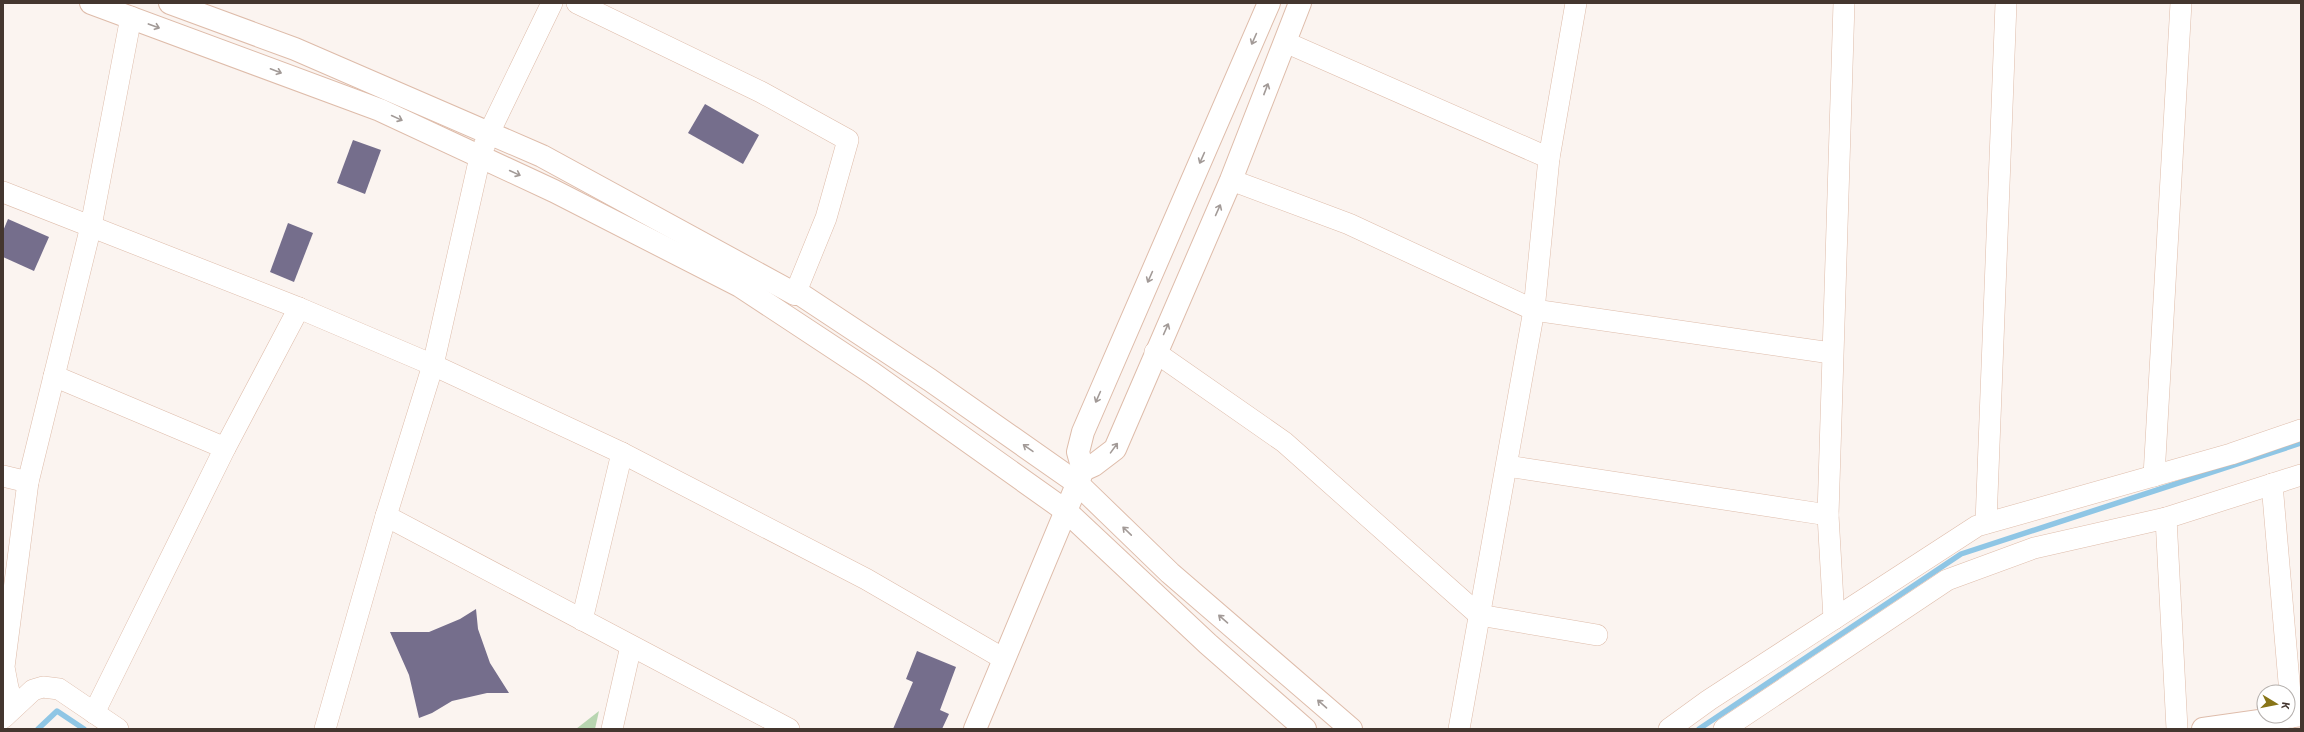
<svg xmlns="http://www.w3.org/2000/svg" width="2304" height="732" font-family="'Exo 2',sans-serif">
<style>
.green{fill:#b8d5b0}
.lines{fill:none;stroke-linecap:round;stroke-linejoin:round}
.stream{stroke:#8fc6e5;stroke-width:5.5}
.building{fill:#756e8c}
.minor-casing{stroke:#debcaa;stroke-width:22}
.tertiary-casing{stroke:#debcaa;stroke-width:24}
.minor{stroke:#fff;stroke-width:21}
.tertiary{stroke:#fff;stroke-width:22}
.oneway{stroke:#a29a97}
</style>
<rect width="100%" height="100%" fill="#fbf4f0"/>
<path class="green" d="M599,711L595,729H576Z"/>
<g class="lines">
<g class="stream">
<path d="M38,729L57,711L84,729"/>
<path d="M1699,729L1961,554L2301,443"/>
</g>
</g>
<g class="building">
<path d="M705,104L759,135L743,164L688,133Z"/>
<path d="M353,140L381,150L365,194L337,183Z"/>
<path d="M8,219L49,237L34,271L3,257V231Z"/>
<path d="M288,223L313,233L294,282L270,272Z"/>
<path d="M476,609L478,629L490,663L509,693H487L452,701L432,713L419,718L409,675L390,632H429L460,619Z"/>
<path d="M917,651L956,667L940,710L949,714L942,729H893L913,682L906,679Z"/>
</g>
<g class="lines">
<g class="minor-casing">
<g id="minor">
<path d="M577,3L761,92L848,140L826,218L795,294"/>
<path d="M1285,42L1549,158"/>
<path d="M1231,180L1349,224L1534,310L1831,353"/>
<path d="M3,192L299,308L433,365L622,453L866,579L1004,659"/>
<path d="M1155,352L1284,442L1479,615L1597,635"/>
<path d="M54,376L225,448"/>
<path d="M1507,466L1828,515"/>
<path d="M3,476L28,482"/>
<path d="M2154,476L2181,3"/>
<path d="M2272,484L2292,717"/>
<path d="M386,516L789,729"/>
<path d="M2166,518L2177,729"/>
<path d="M1986,523L2006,3"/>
<path d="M1834,619L1828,515L1844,3"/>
<path d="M582,620L622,453"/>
<path d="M14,707L8,688L4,667L28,482L91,226L131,17"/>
<path d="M94,713L225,448L299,308"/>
<path d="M3,718L33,690L43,687L59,689L118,729"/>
<path d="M325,729L386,516L433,365L480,157L489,133L552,3"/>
<path d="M612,729L631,646"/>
<path d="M1459,729L1534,310L1549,158L1576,3"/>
<path d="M1669,729L1709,700L1977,526L2231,454L2301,430"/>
<path d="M1724,729L1947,580L2034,548L2166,518L2301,475"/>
</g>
</g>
<g class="tertiary-casing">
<g id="tertiary">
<path d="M91,3L380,110L554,191L740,286L872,373L1066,511L1208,644L1305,729"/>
<path d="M170,3L295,49L542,156L795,294H800L930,380L1077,483L1170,573L1351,729"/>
<path d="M1083,470L1094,465L1115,449L1231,180L1300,3"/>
<path d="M975,729L1083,470L1078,452L1083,432L1269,3"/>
<path d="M2203,729L2301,715"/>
</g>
</g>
<use href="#minor" class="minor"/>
<use href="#tertiary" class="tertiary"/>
</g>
<defs><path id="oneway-shaft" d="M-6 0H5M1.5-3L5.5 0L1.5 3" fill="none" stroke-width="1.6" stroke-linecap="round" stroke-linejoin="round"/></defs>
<g class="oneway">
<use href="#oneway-shaft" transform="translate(154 26) rotate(20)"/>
<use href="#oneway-shaft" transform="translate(1254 39) rotate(114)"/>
<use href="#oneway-shaft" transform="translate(276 71) rotate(21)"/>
<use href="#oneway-shaft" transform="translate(1266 89) rotate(-69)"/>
<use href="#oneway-shaft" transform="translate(397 118) rotate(25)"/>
<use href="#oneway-shaft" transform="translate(1202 158) rotate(114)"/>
<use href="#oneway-shaft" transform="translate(515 173) rotate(25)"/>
<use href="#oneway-shaft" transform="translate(1218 210) rotate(-66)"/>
<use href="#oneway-shaft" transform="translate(1150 277) rotate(114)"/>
<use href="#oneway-shaft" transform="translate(1166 329) rotate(-66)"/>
<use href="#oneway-shaft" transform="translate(1098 397) rotate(114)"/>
<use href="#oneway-shaft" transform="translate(1028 448) rotate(-145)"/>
<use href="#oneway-shaft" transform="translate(1114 448) rotate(-54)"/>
<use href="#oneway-shaft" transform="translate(1127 531) rotate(-136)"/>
<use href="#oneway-shaft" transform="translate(1223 619) rotate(-139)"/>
<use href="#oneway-shaft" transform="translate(1322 704) rotate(-139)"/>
</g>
<rect width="2304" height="732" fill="none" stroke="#44362f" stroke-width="8"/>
<g transform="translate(2276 704) rotate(100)"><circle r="19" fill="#ffffff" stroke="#b4afac"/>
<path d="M0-3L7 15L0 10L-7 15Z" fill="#887518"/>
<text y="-6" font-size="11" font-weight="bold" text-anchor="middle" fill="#44362f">K</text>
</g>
</svg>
